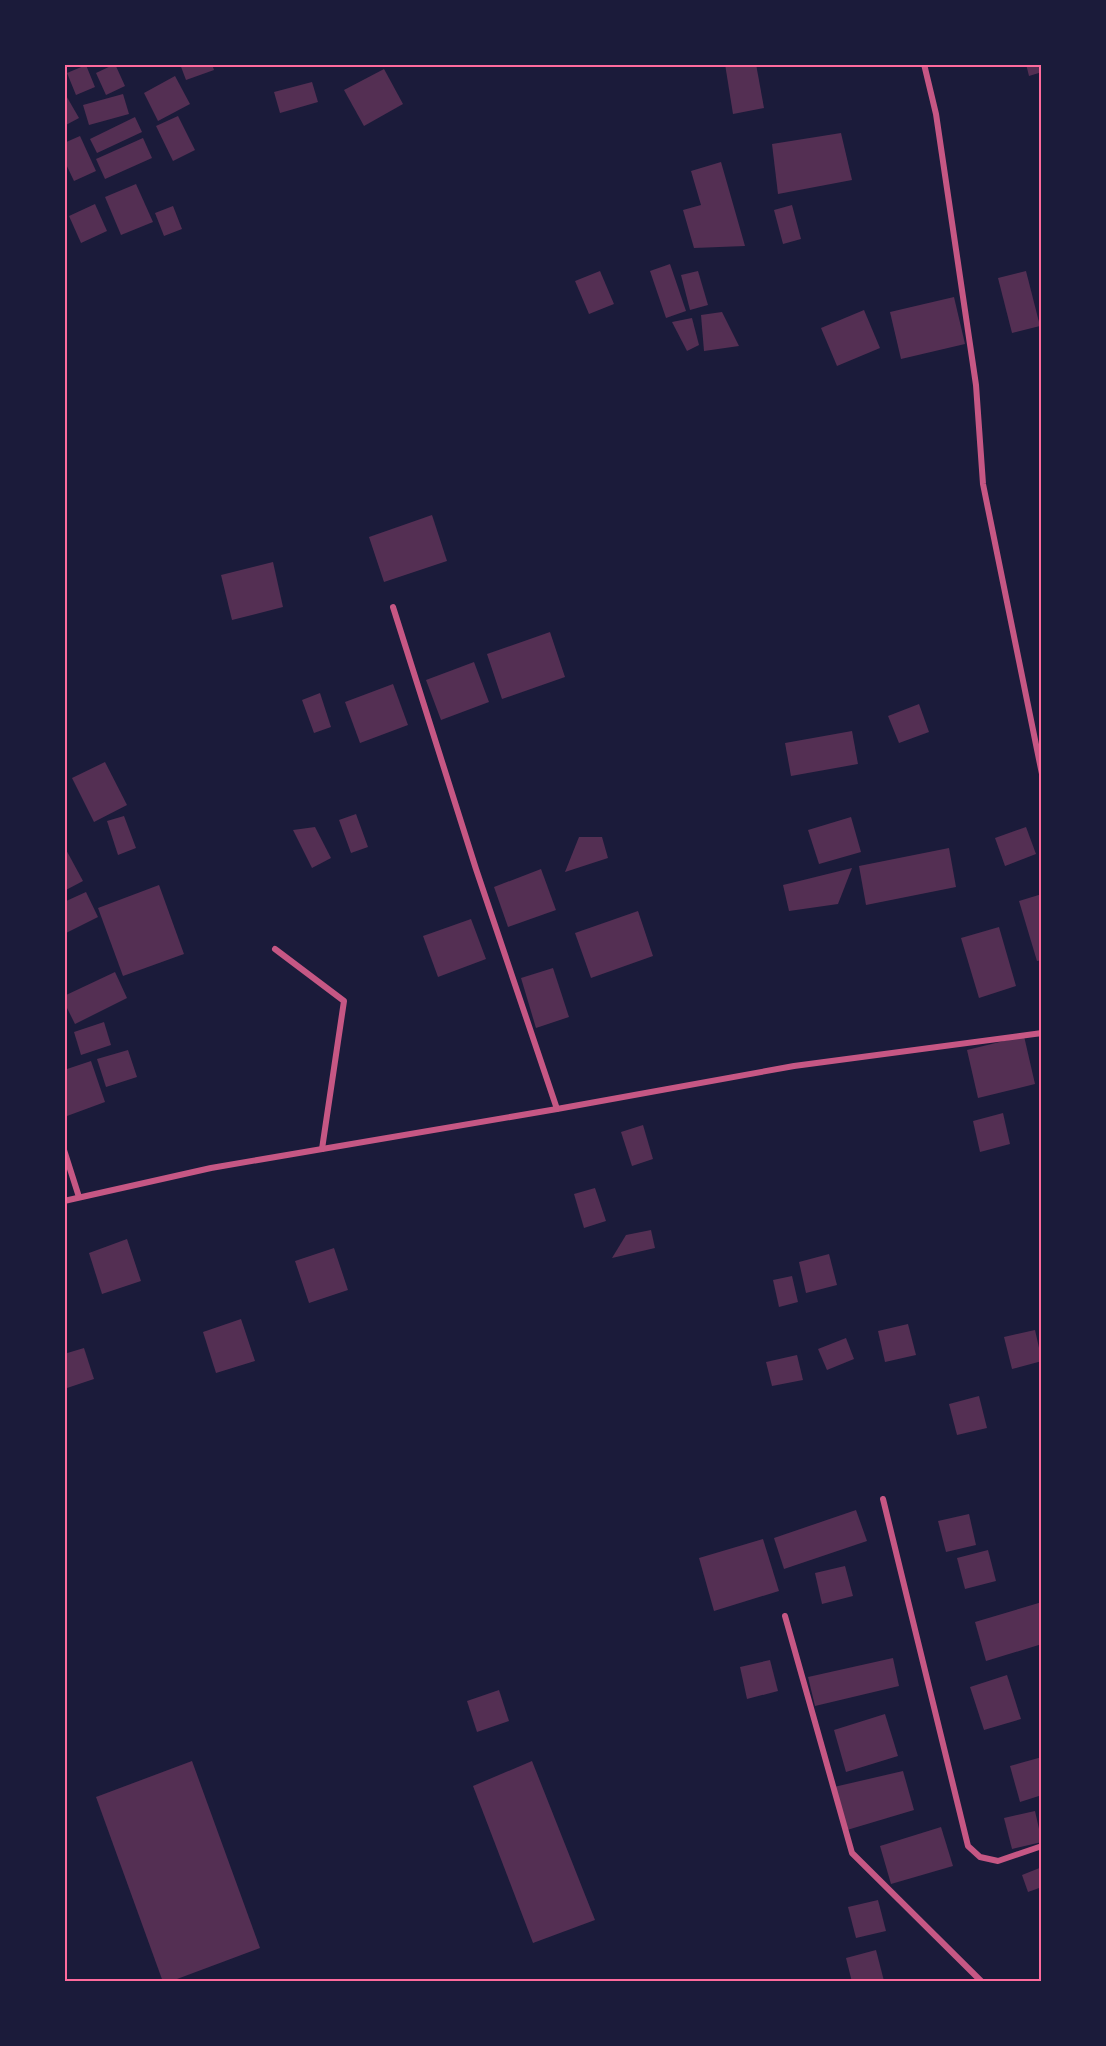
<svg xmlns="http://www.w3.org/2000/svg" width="1106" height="2046" font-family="Figtree,sans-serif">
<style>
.building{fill:#542f53}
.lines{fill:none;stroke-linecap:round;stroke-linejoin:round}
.minor{stroke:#c65784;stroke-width:6}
.neatline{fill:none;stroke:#ff6b9d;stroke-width:2}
</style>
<rect width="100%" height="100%" fill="#1b1b3a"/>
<g class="building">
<path d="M115,64L125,86L106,95L96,73Z"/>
<path d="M180,64H212L214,70L186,80Z"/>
<path d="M725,64H756L764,108L733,114Z"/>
<path d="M1026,64H1042V72L1029,76Z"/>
<path d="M86,65L95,87L76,95L67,73Z"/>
<path d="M384,69L403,104L364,126L344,90Z"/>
<path d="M175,76L190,104L158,121L144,93Z"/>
<path d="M312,82L318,102L280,113L274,92Z"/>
<path d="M64,92L79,118L64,126Z"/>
<path d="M123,94L129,114L89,125L83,105Z"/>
<path d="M178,116L195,150L173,161L156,126Z"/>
<path d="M135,117L142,132L97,153L90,139Z"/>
<path d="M841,133L852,180L778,194L772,144Z"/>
<path d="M80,136L96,171L74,181L64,160V143Z"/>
<path d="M143,138L152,158L105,179L96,159Z"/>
<path d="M721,162L745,246L694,248L683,210L701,205L691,171Z"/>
<path d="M136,184L153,222L121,235L105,197Z"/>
<path d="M95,204L107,231L81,243L69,216Z"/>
<path d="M792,205L801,239L783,244L774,210Z"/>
<path d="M173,206L182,229L164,236L155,213Z"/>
<path d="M670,264L686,311L666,318L650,271Z"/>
<path d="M600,271L614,304L589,314L575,281Z"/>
<path d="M698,271L708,305L690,310L681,275Z"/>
<path d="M1026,271L1040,326L1012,333L998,278Z"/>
<path d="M954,297L965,344L901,359L890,312Z"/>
<path d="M864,310L880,348L837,366L821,328Z"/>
<path d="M722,312L739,346L704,351L701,315Z"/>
<path d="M692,318L699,345L687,351L672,322Z"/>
<path d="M432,515L447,561L384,582L369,537Z"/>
<path d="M273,562L283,607L232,620L221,575Z"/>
<path d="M550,632L565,677L502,699L487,654Z"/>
<path d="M474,662L489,702L441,720L426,680Z"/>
<path d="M393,684L408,725L360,743L345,702Z"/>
<path d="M320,693L331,727L314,733L302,700Z"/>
<path d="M919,704L929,732L899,743L888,716Z"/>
<path d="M852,731L858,764L791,776L785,743Z"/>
<path d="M105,762L127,805L94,822L72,778Z"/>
<path d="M356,814L368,847L351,853L339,820Z"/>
<path d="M124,816L136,848L118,855L107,821Z"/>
<path d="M851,817L861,852L819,864L808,830Z"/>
<path d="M315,827L331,858L312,868L293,830Z"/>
<path d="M1026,827L1036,854L1005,866L995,838Z"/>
<path d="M579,837H602L608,858L565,872Z"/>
<path d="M64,846L83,881L64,891Z"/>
<path d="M949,848L956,887L866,905L859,866Z"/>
<path d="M852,868L838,904L789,911L783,885Z"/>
<path d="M541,869L556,910L508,927L494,887Z"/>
<path d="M159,885L184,954L123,976L98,908Z"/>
<path d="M86,892L98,917L64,934V902Z"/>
<path d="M1042,894V960L1037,961L1019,901Z"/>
<path d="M638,911L653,956L591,978L575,933Z"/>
<path d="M471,919L486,959L438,977L423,936Z"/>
<path d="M999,927L1016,986L979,998L961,938Z"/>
<path d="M553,968L569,1017L536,1028L521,978Z"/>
<path d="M115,972L127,998L75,1024L64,1002V996Z"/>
<path d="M104,1022L111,1045L81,1055L74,1032Z"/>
<path d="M1024,1036L1035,1084L978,1098L967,1050Z"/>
<path d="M128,1050L137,1077L106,1087L97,1059Z"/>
<path d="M91,1061L105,1102L67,1116L64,1109V1070Z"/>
<path d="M1003,1113L1010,1144L980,1152L973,1121Z"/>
<path d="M643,1125L653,1159L632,1166L621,1132Z"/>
<path d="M595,1188L606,1221L584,1228L574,1194Z"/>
<path d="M651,1230L655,1248L612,1258L626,1235Z"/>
<path d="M127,1239L141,1281L102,1294L89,1253Z"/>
<path d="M334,1248L348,1290L309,1303L295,1261Z"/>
<path d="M829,1254L837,1285L806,1293L799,1262Z"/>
<path d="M792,1276L798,1302L779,1307L773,1280Z"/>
<path d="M241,1319L255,1361L216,1373L203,1332Z"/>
<path d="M908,1324L916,1355L885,1362L878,1331Z"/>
<path d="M1035,1330L1042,1361L1012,1369L1004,1337Z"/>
<path d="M846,1338L854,1359L827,1370L818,1349Z"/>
<path d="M84,1348L94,1379L64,1389V1354Z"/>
<path d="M797,1355L803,1380L772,1386L766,1362Z"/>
<path d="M979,1396L987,1428L957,1435L949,1404Z"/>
<path d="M856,1510L867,1541L784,1569L774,1538Z"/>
<path d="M969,1514L976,1545L946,1552L938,1521Z"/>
<path d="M763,1539L779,1591L714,1611L699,1558Z"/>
<path d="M988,1550L996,1581L965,1589L957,1558Z"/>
<path d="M845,1566L853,1596L822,1604L815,1573Z"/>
<path d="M1042,1602V1644L986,1661L975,1622Z"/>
<path d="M893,1658L899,1686L815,1706L808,1677Z"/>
<path d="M770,1660L778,1691L747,1699L740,1667Z"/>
<path d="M1007,1675L1021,1719L984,1730L970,1687Z"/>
<path d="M499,1690L509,1721L477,1732L467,1701Z"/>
<path d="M885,1714L898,1756L846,1772L834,1730Z"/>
<path d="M1042,1757V1795L1020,1802L1010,1766Z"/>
<path d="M192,1761L260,1948L169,1982H163L96,1797Z"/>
<path d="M532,1761L595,1920L533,1943L473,1786Z"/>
<path d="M903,1771L914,1810L847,1830L834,1787Z"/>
<path d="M1035,1811L1042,1842L1012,1849L1004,1818Z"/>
<path d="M941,1827L953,1866L891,1884L880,1846Z"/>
<path d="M1042,1867V1887L1028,1892L1022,1875Z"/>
<path d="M878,1900L886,1931L856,1938L848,1907Z"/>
<path d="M876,1950L884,1981L852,1982L846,1958Z"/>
</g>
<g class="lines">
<g class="minor">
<path d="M924,64L936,114L976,385L983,484L1042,774"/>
<path d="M393,607L476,869L557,1109L794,1066L1042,1033"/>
<path d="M275,949L344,1001L322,1149"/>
<path d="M64,1150L79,1197"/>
<path d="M64,1201L211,1168L557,1109"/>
<path d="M883,1499L968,1846L980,1857L998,1861L1042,1846"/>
<path d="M785,1616L852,1853L982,1982"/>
</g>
</g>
<rect width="1106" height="2046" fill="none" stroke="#1b1b3a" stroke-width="132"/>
<rect x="66" y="66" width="974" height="1914" class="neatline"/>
</svg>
